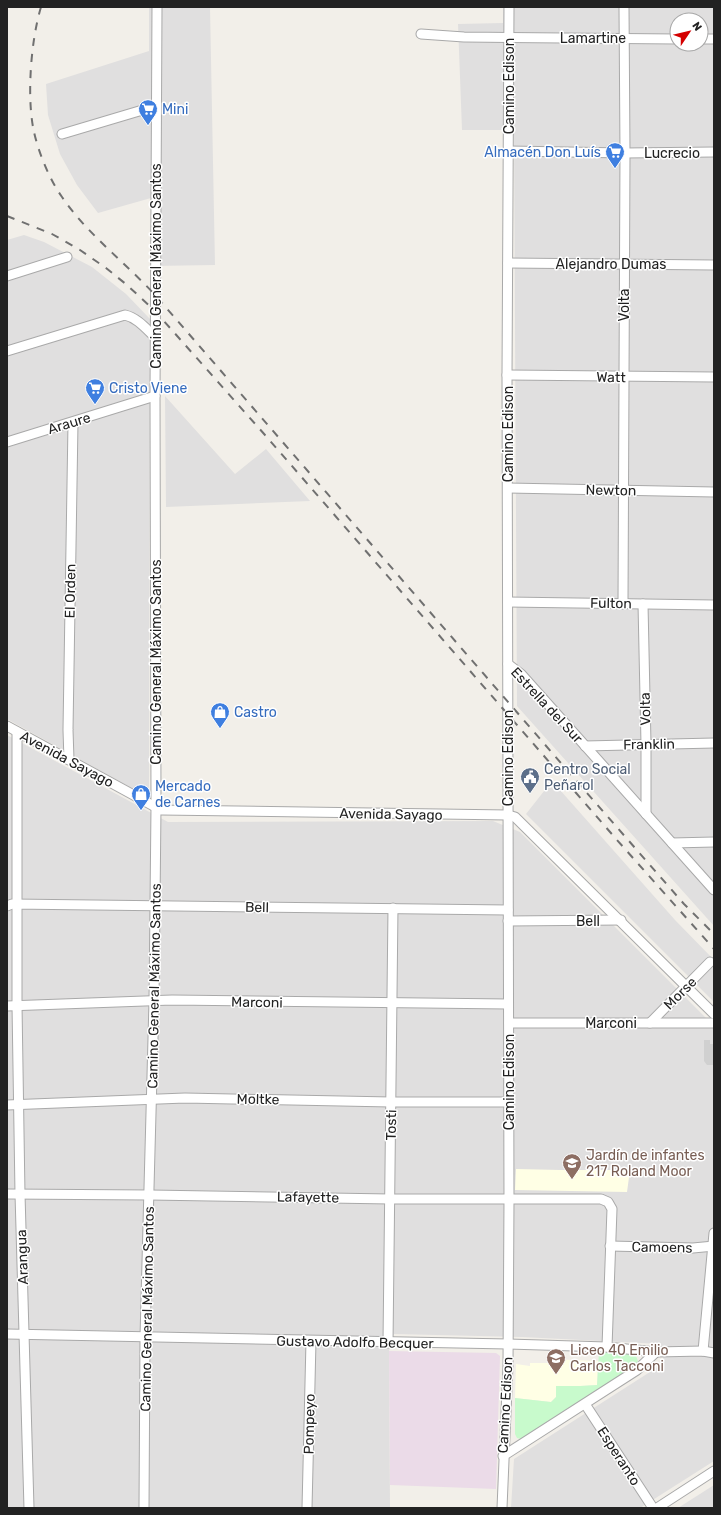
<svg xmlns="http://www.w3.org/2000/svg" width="721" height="1515" font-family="Rubik,sans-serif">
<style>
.residential{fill:#e0dfdf;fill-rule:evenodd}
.industrial{fill:#ebdbe8}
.education{fill:#ffffe5}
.religious{fill:#d0d0d0}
.park{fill:#c8facc}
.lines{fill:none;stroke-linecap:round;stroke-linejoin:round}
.minor-casing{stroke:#a9a9a9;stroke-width:11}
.minor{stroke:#fff;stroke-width:9}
.rail{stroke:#707070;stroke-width:2;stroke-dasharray:8 8;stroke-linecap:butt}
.labels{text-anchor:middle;stroke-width:3;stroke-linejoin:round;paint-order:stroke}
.street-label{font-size:14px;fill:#222;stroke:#fff}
.shop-label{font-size:14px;fill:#366cbe;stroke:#fff;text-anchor:start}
.service-label{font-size:14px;fill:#4e5e75;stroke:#fff;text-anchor:start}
.education-label{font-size:14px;fill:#785e54;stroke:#fff;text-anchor:start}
</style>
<rect width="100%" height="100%" fill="#f2efe9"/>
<g class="residential">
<path d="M149,7H210L215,265L152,266L151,198L98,213L77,185L60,154L48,115L46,84L149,51Z"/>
<path d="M503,7H714V926L517,706L514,130H462L458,24L503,23ZM677,20H701V44H677Z"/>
<path d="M24,235L44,242L92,267L126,294L150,319L149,794L146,796L7,719V240Z"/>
<path d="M165,396L235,474L266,449L310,501L166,507Z"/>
<path d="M7,735L168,822L493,821L520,832L714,1026V1461L640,1508H511L514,1459L664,1363L661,1344L522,1337L394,1334L389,1351L390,1508H7Z"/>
<path d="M552,781L675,920L714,960V1002L526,814Z"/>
<path d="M714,1485V1508H678Z"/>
</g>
<path class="industrial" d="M389,1351L496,1353L500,1356L496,1489L390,1485Z"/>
<g class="education">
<path d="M516,1169L561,1170H630L627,1192L515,1190Z"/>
<path d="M550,1359L598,1361L597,1385L580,1386L556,1397L551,1402L515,1398L516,1364L530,1366V1363H549Z"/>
</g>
<path class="religious" d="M704,1040H710V1044H714V1065H707L704,1061Z"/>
<path class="park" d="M599,1352L632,1353L636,1356L638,1361L634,1367L526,1437L521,1439L517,1438L515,1434V1398L551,1402L556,1397V1386H580L597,1385Z"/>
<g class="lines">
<g class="minor-casing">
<g id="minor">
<path d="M421,34L464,37L677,39"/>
<path d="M701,39H714"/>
<path d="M62,134L156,106"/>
<path d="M509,151L625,153L714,152"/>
<path d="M508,263L714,265"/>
<path d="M7,276L67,257"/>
<path d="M7,351L125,315C138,318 147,330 156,338"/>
<path d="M507,375L714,377"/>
<path d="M7,442L155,396"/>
<path d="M508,488L714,492"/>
<path d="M508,602L714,605"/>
<path d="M623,604L625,153L624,7"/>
<path d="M643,604L646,744V814"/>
<path d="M508,664L521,674L714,890"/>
<path d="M7,726L161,810L508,815L515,817L714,1014"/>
<path d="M17,732V1005L20,1194L29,1508"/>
<path d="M585,746L714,743"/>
<path d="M69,760L68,730L73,423"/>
<path d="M672,843L714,842"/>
<path d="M7,906L12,904L508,910"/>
<path d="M508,921L621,920"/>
<path d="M7,1006L172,1000L508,1004"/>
<path d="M509,1023H714"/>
<path d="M650,1023L710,962"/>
<path d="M7,1105L185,1098L391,1102H509"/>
<path d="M7,1194L150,1195L390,1199H601L608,1202L612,1209L607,1347"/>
<path d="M610,1246L693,1248L714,1246"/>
<path d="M7,1334L508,1344L607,1347L656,1352L703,1351L714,1353"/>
<path d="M388,1343L393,908"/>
<path d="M703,1351L714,1233"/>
<path d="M585,1404L653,1508"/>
<path d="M503,1456L637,1370L656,1352"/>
<path d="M144,1508L145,1337L154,1001L156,807L155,396L157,7"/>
<path d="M307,1508L311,1341"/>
<path d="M502,1508L508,1365L509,1200L507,375L509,7"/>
<path d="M657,1508L714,1471"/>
</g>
</g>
<use href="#minor" class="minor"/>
<g class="rail">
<path d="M41,7C31,40 27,94 33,127C37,149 49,179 62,197C87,234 126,263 156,296L580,785L684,904L714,934"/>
<path d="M7,216L52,234L80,250L106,268L127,285L155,311L265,435L617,840L714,949"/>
</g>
</g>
<defs>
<g id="supermarket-pin" transform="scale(1)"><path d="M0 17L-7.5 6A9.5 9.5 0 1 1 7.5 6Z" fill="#3f7fe0" stroke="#fff"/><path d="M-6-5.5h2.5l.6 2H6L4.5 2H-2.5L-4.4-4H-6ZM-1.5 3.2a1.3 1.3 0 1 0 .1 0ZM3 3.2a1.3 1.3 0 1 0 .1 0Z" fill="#fff"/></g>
<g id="shop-pin" transform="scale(1)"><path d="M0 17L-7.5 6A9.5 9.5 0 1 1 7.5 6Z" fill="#3f7fe0" stroke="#fff"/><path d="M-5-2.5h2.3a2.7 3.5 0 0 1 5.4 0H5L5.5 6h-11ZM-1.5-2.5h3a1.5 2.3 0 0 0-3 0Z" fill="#fff"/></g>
<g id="civic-pin" transform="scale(1)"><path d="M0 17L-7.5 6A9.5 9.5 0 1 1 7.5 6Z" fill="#5c6f8a" stroke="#fff"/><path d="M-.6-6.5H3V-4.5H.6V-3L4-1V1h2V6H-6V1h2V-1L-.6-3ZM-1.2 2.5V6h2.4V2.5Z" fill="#fff"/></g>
<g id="school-pin" transform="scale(1)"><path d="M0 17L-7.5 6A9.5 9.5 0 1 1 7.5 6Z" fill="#8d6e63" stroke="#fff"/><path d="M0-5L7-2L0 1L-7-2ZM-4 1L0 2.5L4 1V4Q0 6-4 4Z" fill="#fff"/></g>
</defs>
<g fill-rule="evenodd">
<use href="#supermarket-pin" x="148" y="109"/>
<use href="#supermarket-pin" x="615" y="152"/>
<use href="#supermarket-pin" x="95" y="388"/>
<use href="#shop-pin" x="220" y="712"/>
<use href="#civic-pin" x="530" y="777"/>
<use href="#shop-pin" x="141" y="794"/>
<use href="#school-pin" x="572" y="1163"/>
<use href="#school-pin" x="556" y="1358"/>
</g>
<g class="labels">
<g class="street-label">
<text x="593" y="43">Lamartine</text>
<text transform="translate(509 86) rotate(-90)" y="5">Camino Edison</text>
<text x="672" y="158">Lucrecio</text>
<text x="611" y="269">Alejandro Dumas</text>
<text transform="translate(156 266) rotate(-90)" y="5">Camino General Máximo Santos</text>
<text transform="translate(624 305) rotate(-90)" y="5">Volta</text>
<text transform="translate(611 377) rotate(1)" y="5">Watt</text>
<text transform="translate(69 423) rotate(-17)" y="5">Araure</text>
<text transform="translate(508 434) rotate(-90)" y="5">Camino Edison</text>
<text transform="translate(611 490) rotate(1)" y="5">Newton</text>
<text transform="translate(70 591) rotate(-89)" y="5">El Orden</text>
<text transform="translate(611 603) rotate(1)" y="5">Fulton</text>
<text transform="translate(156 662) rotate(-90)" y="5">Camino General Máximo Santos</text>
<text transform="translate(547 705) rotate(47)" y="5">Estrella del Sur</text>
<text transform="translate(645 709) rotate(-91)" y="5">Volta</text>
<text transform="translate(649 744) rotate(-1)" y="5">Franklin</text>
<text transform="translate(508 758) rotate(-90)" y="5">Camino Edison</text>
<text transform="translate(67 759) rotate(28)" y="5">Avenida Sayago</text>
<text transform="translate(391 814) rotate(1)" y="5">Avenida Sayago</text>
<text transform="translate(257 907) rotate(1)" y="5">Bell</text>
<text x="588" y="926">Bell</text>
<text transform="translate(154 986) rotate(-89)" y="5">Camino General Máximo Santos</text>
<text transform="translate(680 993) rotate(-45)" y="5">Morse</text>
<text transform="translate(257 1002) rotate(1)" y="5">Marconi</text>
<text x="611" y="1028">Marconi</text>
<text transform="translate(509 1082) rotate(-90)" y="5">Camino Edison</text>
<text transform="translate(258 1099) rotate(1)" y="5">Moltke</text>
<text transform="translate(391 1125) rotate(-89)" y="5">Tosti</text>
<text transform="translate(308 1197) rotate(1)" y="5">Lafayette</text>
<text transform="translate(662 1247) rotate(1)" y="5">Camoens</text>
<text transform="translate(22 1257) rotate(-92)" y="5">Arangua</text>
<text transform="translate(147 1309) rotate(-89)" y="5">Camino General Máximo Santos</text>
<text transform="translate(355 1342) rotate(1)" y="5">Gustavo Adolfo Becquer</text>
<text transform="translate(505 1405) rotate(-87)" y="5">Camino Edison</text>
<text transform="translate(309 1424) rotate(-89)" y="5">Pompeyo</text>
<text transform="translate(619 1456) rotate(57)" y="5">Esperanto</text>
</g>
<g class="shop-label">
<text x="162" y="114">Mini</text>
<text x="601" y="157" text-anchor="end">Almacén Don Luís</text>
<text x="109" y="393">Cristo Viene</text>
<text x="234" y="717">Castro</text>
<text x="155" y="791">Mercado<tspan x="155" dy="16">de Carnes</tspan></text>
</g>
<g class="service-label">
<text x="544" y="774">Centro Social<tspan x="544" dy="16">Peñarol</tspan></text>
</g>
<g class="education-label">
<text x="586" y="1160">Jardín de infantes<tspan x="586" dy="16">217 Roland Moor</tspan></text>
<text x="570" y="1355">Liceo 40 Emilio<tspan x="570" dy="16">Carlos Tacconi</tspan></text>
</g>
</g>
<rect width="721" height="1515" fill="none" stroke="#222222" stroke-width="16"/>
<g transform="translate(689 32) rotate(55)"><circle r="19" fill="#ffffff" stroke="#a7a7a7"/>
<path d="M0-3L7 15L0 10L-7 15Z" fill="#d40000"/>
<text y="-6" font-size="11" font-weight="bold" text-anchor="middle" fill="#222222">N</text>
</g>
</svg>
